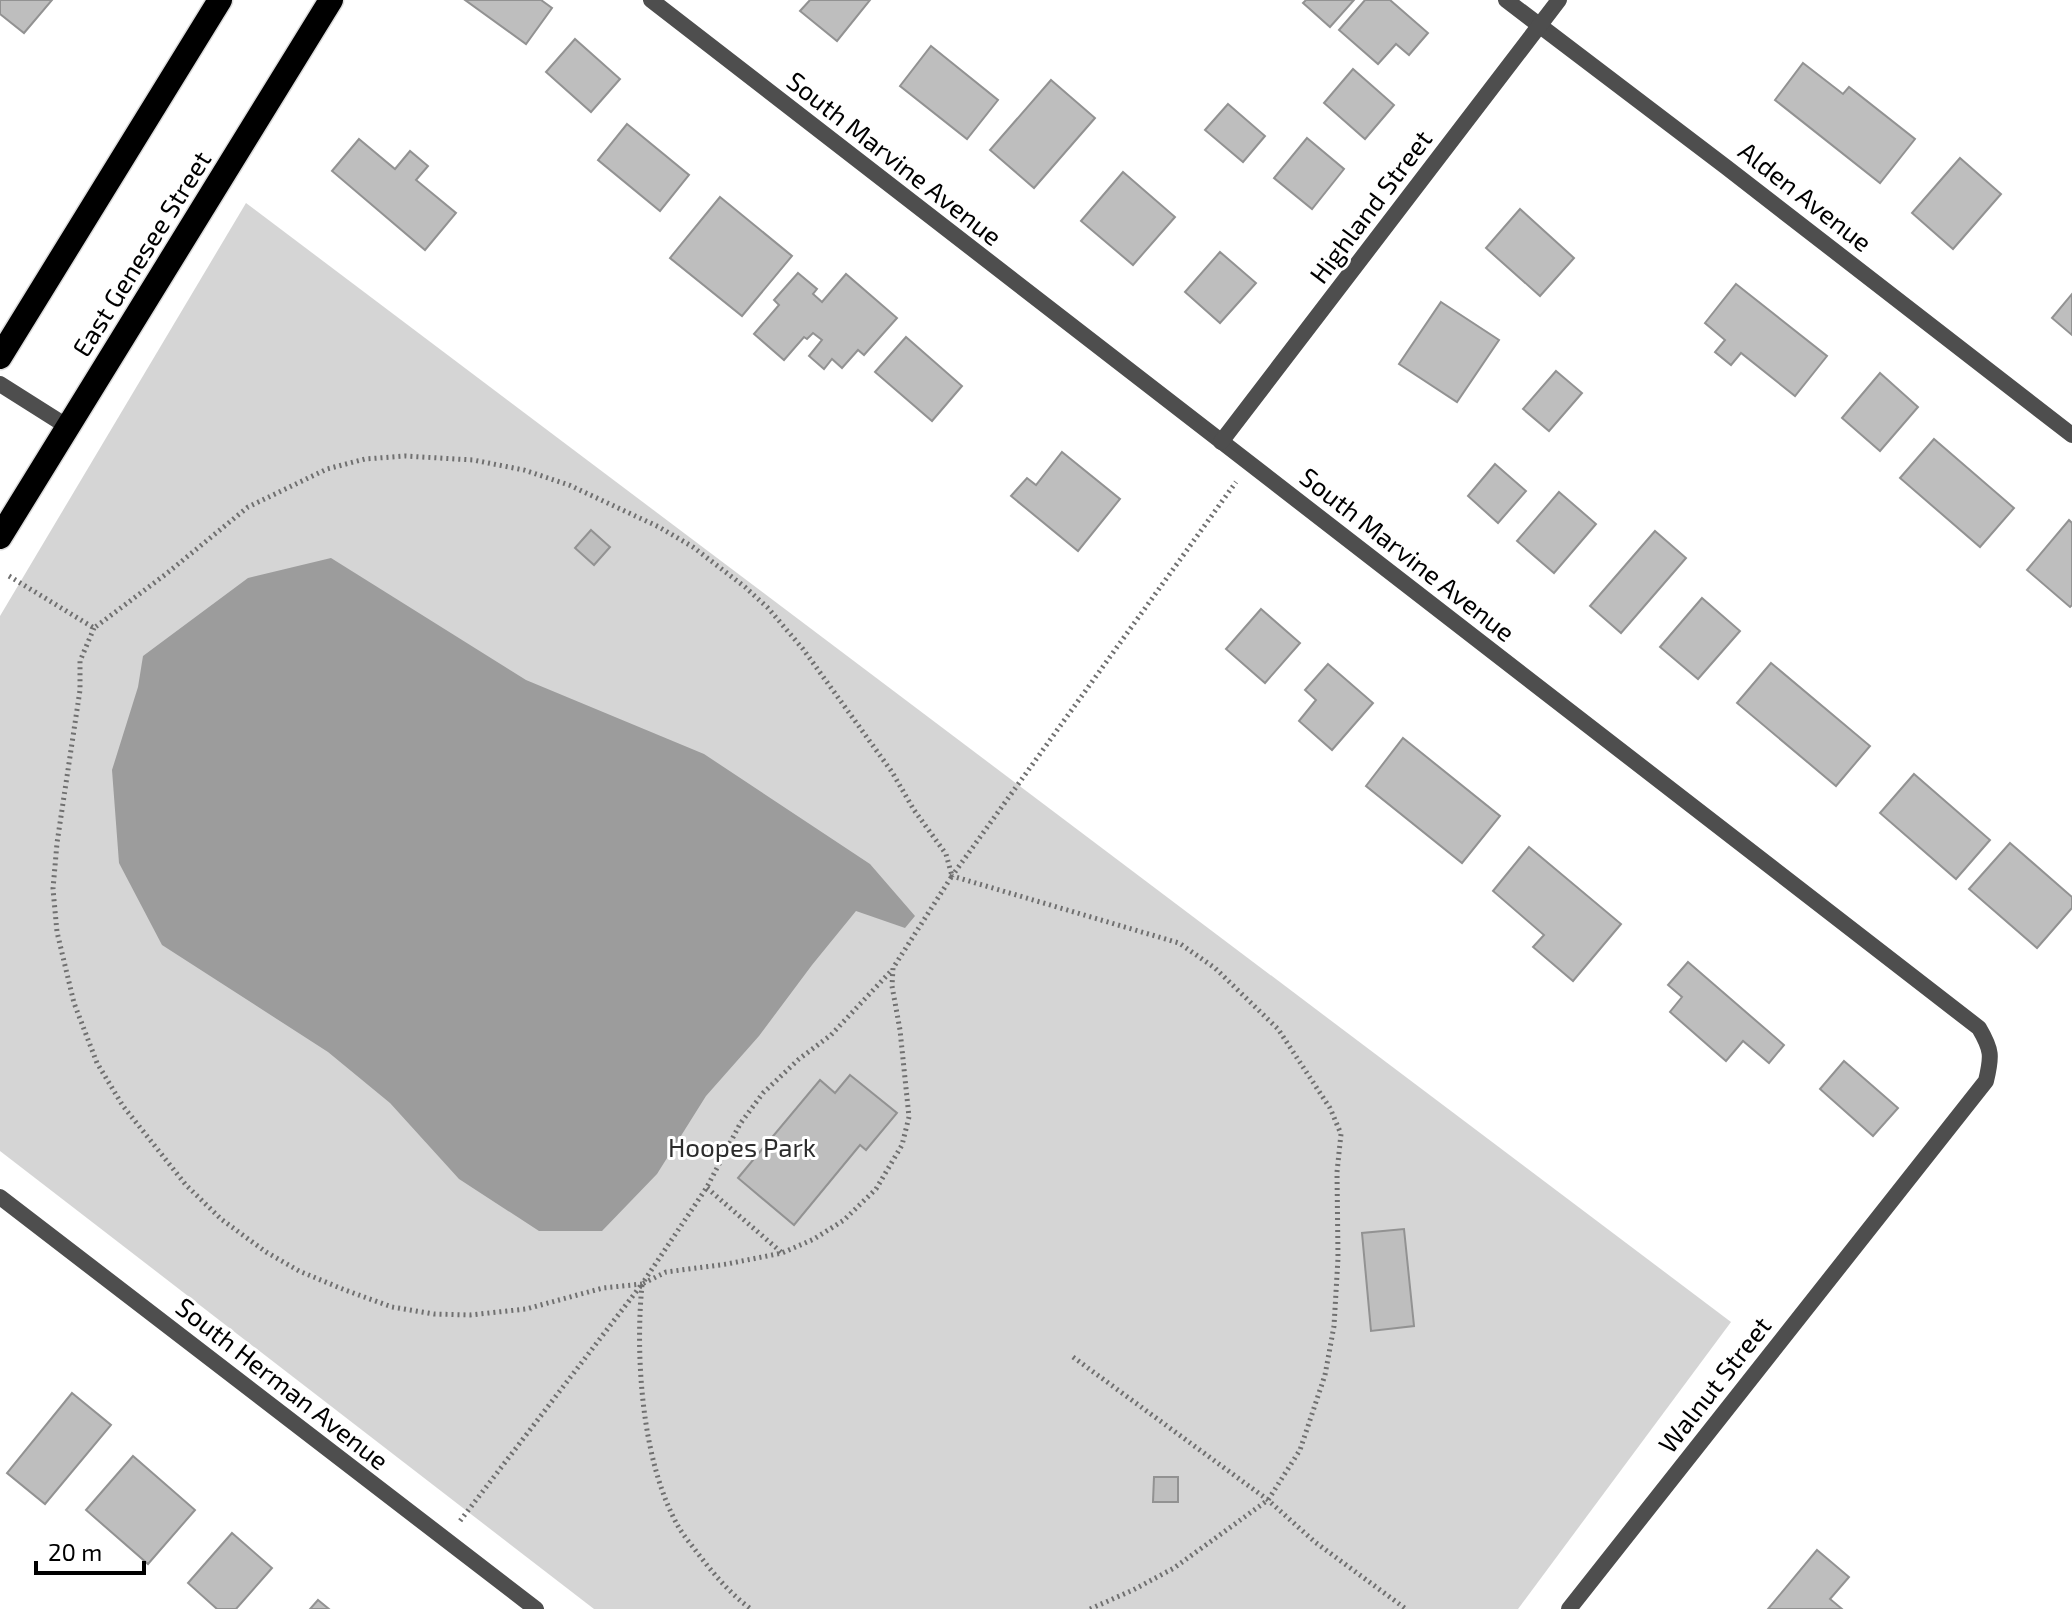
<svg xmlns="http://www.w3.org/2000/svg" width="2072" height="1609" font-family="'Exo 2',sans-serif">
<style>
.green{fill:#d5d5d5}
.water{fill:#9c9c9c}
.building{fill:#bebebe;stroke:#929292;stroke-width:2}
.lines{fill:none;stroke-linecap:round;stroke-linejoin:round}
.highway-casing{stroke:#dbdbdb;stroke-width:27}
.path{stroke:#707070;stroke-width:5;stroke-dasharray:2 4;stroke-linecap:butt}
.lane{stroke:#4e4e4e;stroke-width:16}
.street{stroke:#4e4e4e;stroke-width:16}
.highway{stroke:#000;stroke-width:24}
.labels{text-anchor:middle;stroke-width:6;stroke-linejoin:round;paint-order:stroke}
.street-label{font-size:26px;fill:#000;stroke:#fff}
.park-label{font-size:26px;fill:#2c2c2c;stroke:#fff}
</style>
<rect width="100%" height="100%" fill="#fff"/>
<path class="green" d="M246,203L1731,1322L1518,1609H594L0,1151V616Z"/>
<path class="water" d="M331,558L526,680L704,754L870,864L915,916L905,928L856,911L812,965L759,1036L706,1096L657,1174L602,1231H539L459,1179L390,1103L328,1052L162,945L119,863L112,770L138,687L143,656L248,578Z"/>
<g class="building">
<path d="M0,0H52L24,33L0,14Z"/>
<path d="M465,0H541L552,8L526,44Z"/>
<path d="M810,0H870L837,41L800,11Z"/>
<path d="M1306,0H1354L1330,27L1303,3Z"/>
<path d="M1365,0H1390L1428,33L1409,55L1396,44L1378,64L1339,30Z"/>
<path d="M575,39L620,79L591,112L546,72Z"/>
<path d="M931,46L998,100L967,139L900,86Z"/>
<path d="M1803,63L1843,94L1849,87L1915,139L1880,183L1775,100Z"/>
<path d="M1353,69L1394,105L1365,139L1324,103Z"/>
<path d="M1051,80L1095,118L1034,188L990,150Z"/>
<path d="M1228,104L1265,136L1243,162L1205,130Z"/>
<path d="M627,124L689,175L660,211L598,160Z"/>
<path d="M1307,138L1344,169L1312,209L1274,178Z"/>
<path d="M359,139L395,169L410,151L428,166L416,180L456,213L425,250L332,171Z"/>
<path d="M1960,158L2001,194L1953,249L1912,213Z"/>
<path d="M1123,172L1175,217L1133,265L1081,221Z"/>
<path d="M720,197L792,256L742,316L670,258Z"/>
<path d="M1520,209L1574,258L1540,296L1486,248Z"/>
<path d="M1220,252L1256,283L1220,323L1185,292Z"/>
<path d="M798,273L817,289L813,294L822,302L846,274L897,318L864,355L858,350L842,368L832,359L824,369L809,356L822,340L813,333L807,339L804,337L784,360L754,334L779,305L774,300Z"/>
<path d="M1736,284L1827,356L1795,396L1741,353L1731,365L1715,352L1725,340L1705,323Z"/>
<path d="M2072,294V335L2052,318Z"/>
<path d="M1441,302L1499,340L1457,402L1399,364Z"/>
<path d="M906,337L962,386L932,421L875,372Z"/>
<path d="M1556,371L1582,393L1549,431L1523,409Z"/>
<path d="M1880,373L1918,407L1880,451L1842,418Z"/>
<path d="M1934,439L2014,508L1980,547L1900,478Z"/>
<path d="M1062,452L1120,499L1078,551L1011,496L1027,478L1036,485Z"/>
<path d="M1495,464L1526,491L1498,523L1468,496Z"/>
<path d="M1559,492L1596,524L1554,573L1517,541Z"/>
<path d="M2069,520L2072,523V605L2070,607L2027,570Z"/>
<path d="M591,530L610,547L594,565L575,548Z"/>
<path d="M1655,531L1686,558L1621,633L1590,606Z"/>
<path d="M1702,598L1740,631L1698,679L1660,647Z"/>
<path d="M1261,609L1300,643L1265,683L1226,649Z"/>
<path d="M1771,663L1870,746L1836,786L1737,703Z"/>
<path d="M1328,664L1373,703L1332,750L1299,721L1316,700L1305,690Z"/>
<path d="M1403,738L1500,816L1462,863L1366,786Z"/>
<path d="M1914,774L1990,840L1956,879L1880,813Z"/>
<path d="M2010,843L2072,897V908L2037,948L1969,889Z"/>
<path d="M1529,847L1621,924L1573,981L1533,947L1544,935L1493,891Z"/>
<path d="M1688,962L1784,1045L1769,1063L1743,1041L1726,1061L1670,1012L1682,997L1668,985Z"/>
<path d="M1844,1061L1898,1108L1873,1136L1820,1089Z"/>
<path d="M850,1075L897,1113L866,1150L860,1145L794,1225L738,1178L820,1080L835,1093Z"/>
<path d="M1404,1229L1414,1326L1371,1331L1362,1233Z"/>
<path d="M72,1393L111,1425L45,1504L7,1473Z"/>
<path d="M133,1456L195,1510L148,1564L86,1510Z"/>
<path d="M1154,1477H1178V1502H1153Z"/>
<path d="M232,1533L272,1568L236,1609H217L188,1583Z"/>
<path d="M1817,1550L1849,1577L1830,1599L1842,1609H1768Z"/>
<path d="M318,1600L329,1609H310Z"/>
</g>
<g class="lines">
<g class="highway-casing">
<g id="highway">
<path d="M0,357L220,0"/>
<path d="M0,537L331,0"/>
</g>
</g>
<g class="path">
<path d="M9,576L94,628L166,574L248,507L327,469L365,459L405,456L473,460L524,470L569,485L659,527L693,547L745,587L768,608L803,649L892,772L914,810L946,854L952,876L893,968L892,986L900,1030L909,1117L902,1145L876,1189L844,1220L814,1239L782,1253L727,1264L666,1272L642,1284L460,1521"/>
<path d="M94,628L80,661V690L57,843L53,889L57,932L74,1003L97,1063L123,1106L186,1185L221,1219L266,1252L299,1271L345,1290L392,1307L434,1314L470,1315L526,1309L603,1288L642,1284L707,1187L740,1124L763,1093L799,1059L831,1035L892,970"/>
<path d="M707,1188L781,1252"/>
<path d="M642,1285C635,1357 642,1462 678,1526C683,1535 690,1543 696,1551C713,1573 729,1593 751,1609"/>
<path d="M1073,1357L1268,1500L1315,1542L1406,1609"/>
<path d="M1090,1609L1133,1590L1174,1568L1268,1500L1300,1450L1325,1375L1334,1326L1338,1258L1337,1172L1341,1134L1330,1108L1278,1029L1215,968L1179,943L952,876L1236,482"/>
</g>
<path class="lane" d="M0,384L68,427"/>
<g class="street">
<path d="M651,0L1979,1028C1992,1050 1992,1056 1986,1081L1569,1609"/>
<path d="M1506,0L1726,167L2072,435"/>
<path d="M1221,442L1559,0"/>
<path d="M0,1197L536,1609"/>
</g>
<use href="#highway" class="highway"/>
</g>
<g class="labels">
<g class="street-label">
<text transform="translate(894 159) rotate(38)" y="9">South Marvine Avenue</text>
<text transform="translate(1805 197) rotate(38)" y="9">Alden Avenue</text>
<text transform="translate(1371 207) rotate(-53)" y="9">Highland Street</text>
<text transform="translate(142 254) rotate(-58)" y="9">East Genesee Street</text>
<text transform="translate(1407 555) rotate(38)" y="9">South Marvine Avenue</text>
<text transform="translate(282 1384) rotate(38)" y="9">South Herman Avenue</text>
<text transform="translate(1715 1385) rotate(-52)" y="9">Walnut Street</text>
</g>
<g class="park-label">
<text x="742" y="1157">Hoopes Park</text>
</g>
</g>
<path d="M36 1561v12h108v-12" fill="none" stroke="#000000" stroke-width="4"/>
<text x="48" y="1561" font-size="24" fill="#000000" stroke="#ffffff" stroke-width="6" paint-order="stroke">20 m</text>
</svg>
